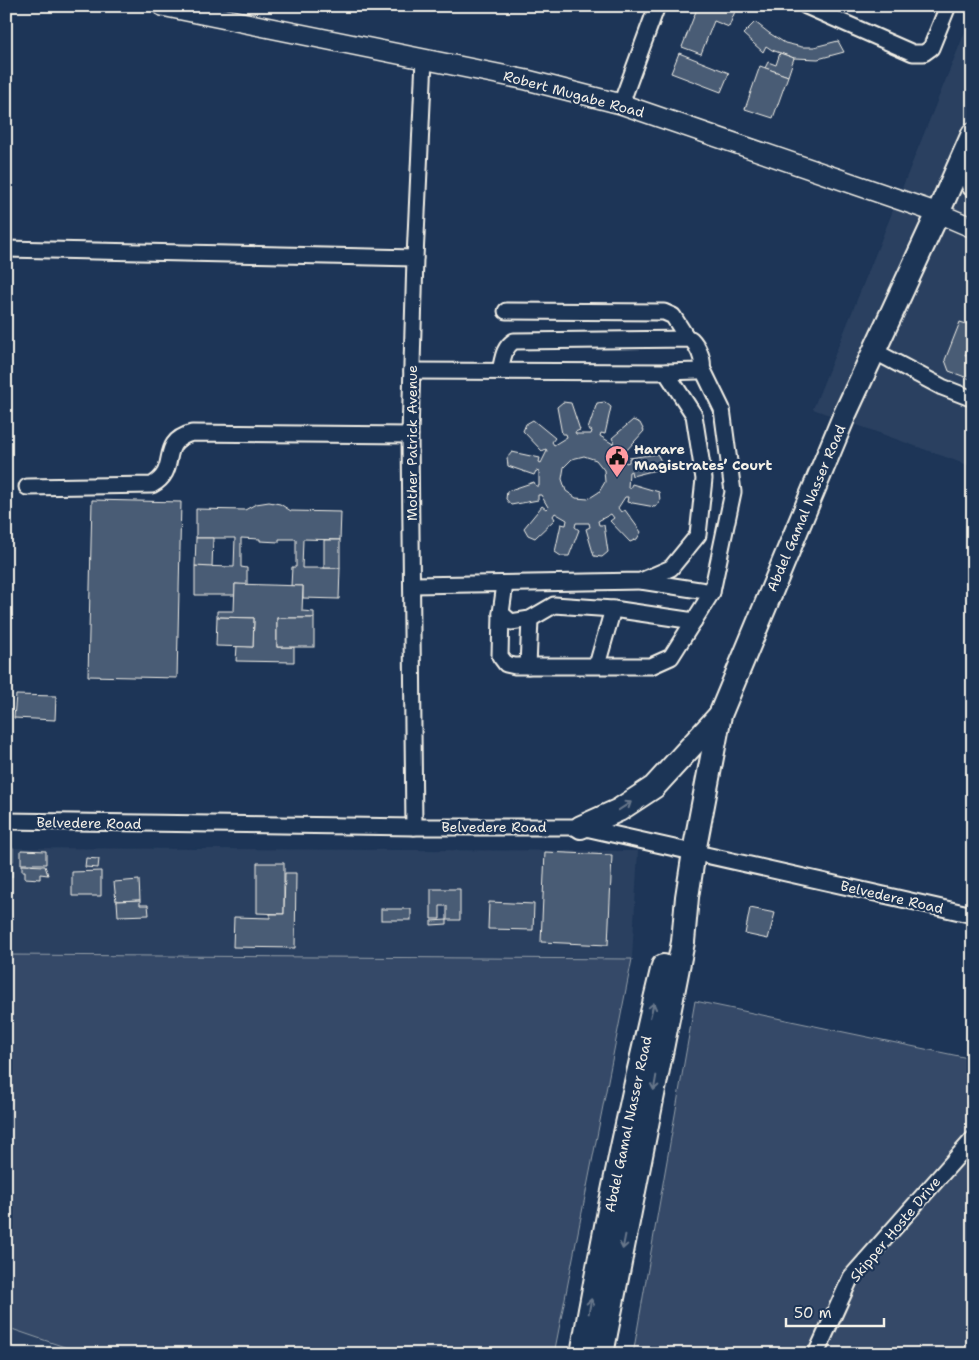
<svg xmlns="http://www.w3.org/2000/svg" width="979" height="1360" font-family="'Shantell Sans',sans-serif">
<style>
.built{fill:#2a4060}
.green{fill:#354a67;stroke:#949ea8}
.building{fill:#485b74;stroke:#f4f1e8;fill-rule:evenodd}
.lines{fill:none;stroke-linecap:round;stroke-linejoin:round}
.minor-casing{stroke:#f4f1e8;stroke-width:19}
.major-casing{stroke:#f4f1e8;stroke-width:22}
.highway-casing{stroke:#f4f1e8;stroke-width:26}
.minor{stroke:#1d3557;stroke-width:15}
.major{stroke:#1d3557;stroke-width:19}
.highway{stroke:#1d3557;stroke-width:22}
.oneway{stroke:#68778a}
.labels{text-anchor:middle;stroke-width:4.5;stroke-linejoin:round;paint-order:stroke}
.street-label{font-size:14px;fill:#f4f1e8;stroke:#1d3557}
.poi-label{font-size:14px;font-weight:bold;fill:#f4f1e8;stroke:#1d3557;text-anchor:start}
</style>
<rect width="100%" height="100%" fill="#1d3557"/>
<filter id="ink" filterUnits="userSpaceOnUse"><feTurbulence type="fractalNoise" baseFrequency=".02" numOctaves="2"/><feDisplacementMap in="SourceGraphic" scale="10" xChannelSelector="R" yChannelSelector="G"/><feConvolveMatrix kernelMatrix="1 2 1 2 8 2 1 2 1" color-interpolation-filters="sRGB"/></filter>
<g filter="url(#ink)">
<g class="built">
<path d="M973,12V467L813,409Z"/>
<path d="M6,848L638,851L632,959L6,955Z"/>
<path d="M6,1327L85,1354H6Z"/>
</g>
<g class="green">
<path d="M6,955L632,959L554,1354H85L6,1327Z"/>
<path d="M695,1001L973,1059V1354H633Z"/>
</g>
<g class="building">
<path d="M698,6H737L729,27L714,21L701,54L682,47Z"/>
<path d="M755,22L769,33L785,43L802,47H814L838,41L844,52L818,59L794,58L772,50L766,46L763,52L743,34Z"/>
<path d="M679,53L729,73L721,92L671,73Z"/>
<path d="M780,53L794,58L788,76L765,68L768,62L776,65Z"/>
<path d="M760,66L788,76L773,118L745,109Z"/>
<path d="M960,322L973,326V337L965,355L973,358V380L949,371L945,360Z"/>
<path d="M563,402L571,403L580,430L575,432L576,434H591L592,431L588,429L597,403L605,402L611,407L605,434L601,433L600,436L613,444L614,442L612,438L633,420L640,423L644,431L625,452L621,449L619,450L626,463L629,462V458L657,454L661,461L660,469L632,476L631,471L629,472L628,488H630L632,484L659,492L660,500L655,507L627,502L628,497H625L618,508L621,512L625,510L641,532L637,539L630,542L610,521L614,518L611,514L598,521L599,525H604L608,552L602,557L594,556L586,529L590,527L589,523H576L575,527L579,530L569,556H561L555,552L561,524L566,525L567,520L555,513L553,516L555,519L535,538L528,535L524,528L542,506L546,509L548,507L541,495H538V500L511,505L506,499L507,491L534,482L536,486H539V472L536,471L534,475L508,466L507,458L512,452L540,458L539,462L541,463L547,451L546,449L542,451L523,431L526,424L533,420L555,438L552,442L554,445L567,437L566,434H562L557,407ZM584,456L596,460L604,470L605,482L599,492L588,499L576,498L566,491L562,479L564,467L572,459Z"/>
<path d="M92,500L181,502L177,678L88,676Z"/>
<path d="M269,502L280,504L291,511L341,512L340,540L303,539L302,568H340L339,599L303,598V586H291L292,567H296V539H279V542L260,541V539L241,538V567L247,568V585L235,584V595H195V566L234,567L235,538H196V509L245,510L256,504Z"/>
<path d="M196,538H213L212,567L195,566Z"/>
<rect x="324" y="540" width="16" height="28"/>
<path d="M235,584L303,586L302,611L314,612V618H277V647H294V662L236,661L237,646L253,647L254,618L217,617V611H234Z"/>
<path d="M217,617L254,618L253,647L216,646Z"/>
<rect x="277" y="618" width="37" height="29"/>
<path d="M16,695L56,696L55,720L14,718Z"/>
<rect x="6" y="848" width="7" height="13"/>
<path d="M21,850L46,851V864H21Z"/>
<path d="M545,852L612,855L608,945L541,942Z"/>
<path d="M86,858L99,859L98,868L85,867Z"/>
<path d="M12,863V877H6V864Z"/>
<path d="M257,863H284V914L257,913Z"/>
<path d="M22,865L45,866L48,875L40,874V879L25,878V871H22Z"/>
<path d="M101,871V896H72V872Z"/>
<path d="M285,873H296L295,948L233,947L234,917L270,918V914H284Z"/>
<path d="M139,880L140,900L116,901L114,882Z"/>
<path d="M431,889H460V920H447V906H440V919H431Z"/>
<path d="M140,900V905H148L149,915L118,916L117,901Z"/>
<path d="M489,902L534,904L533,930L488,929Z"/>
<path d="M750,908L775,913L768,939L745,934Z"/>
<rect x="381" y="909" width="30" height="11"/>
<path d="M447,920V924L431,925V921Z"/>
</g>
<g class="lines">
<g class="minor-casing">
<g id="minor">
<path d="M806,6L913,53H924L931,48L948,6"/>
<path d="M621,104L657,6"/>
<path d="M6,249L415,258"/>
<path d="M506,311L664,312L673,316L687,338"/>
<path d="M874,351L942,387L973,399"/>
<path d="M412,371L666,372L694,415L704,479L698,535L671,568L641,581L413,585"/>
<path d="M500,371C503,359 503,348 514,341L691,339C697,345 704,359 702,368L697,371L666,372"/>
<path d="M27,487L152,485C181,469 156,443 192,433L410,435"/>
<path d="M641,581L712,592"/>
<path d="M505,584L501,613L511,622L530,619L554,605L613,609L694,621"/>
<path d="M501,613L500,656L506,664L515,666H651L671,657L712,592L733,492L722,409L702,368"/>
<path d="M597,665L613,609"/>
<path d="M528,666L530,619"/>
<path d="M6,821L414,827H581L973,915"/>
<path d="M414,827L410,435L415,258L424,59"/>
<path d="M816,1354L851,1277L973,1139"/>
</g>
</g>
<g class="major-casing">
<path id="major" d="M162,6L527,80L621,104L938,213L973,228"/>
</g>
<g class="highway-casing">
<g id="highway">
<path d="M971,145L973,185"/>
<path d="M581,827L619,810L654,787L720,715"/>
<path d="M582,1354C605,1224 632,1094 663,966"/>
<path d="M602,1354L683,942L687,897L694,852L720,715L845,414L938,213L973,134"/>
</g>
</g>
<use href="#minor" class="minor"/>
<use href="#major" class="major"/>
<use href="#highway" class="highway"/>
</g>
<defs><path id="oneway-shaft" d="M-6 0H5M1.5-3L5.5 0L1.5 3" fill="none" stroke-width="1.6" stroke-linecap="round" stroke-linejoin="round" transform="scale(1.25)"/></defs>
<g class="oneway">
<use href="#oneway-shaft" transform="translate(625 806) rotate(-33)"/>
<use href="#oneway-shaft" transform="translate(652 1010) rotate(-76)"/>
<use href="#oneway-shaft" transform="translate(655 1083) rotate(100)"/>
<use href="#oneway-shaft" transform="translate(624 1242) rotate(101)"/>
<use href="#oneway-shaft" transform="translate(590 1306) rotate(-80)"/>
</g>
</g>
<defs>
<g id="civic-pin" transform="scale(1.25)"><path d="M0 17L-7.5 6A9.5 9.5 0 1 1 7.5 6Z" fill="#ff9aa2" stroke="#1d3557"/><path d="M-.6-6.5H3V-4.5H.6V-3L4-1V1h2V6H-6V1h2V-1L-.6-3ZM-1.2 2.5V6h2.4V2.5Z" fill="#111"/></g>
</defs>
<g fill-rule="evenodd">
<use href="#civic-pin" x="617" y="457"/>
</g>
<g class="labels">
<g class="street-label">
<text transform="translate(574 94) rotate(15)" y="5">Robert Mugabe Road</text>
<text transform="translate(412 443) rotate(-90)" y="5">Mother Patrick Avenue</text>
<text transform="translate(806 508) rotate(-67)" y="5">Abdel Gamal Nasser Road</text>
<text transform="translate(89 823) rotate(1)" y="5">Belvedere Road</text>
<text x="494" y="832">Belvedere Road</text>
<text transform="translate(892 897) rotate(13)" y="5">Belvedere Road</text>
<text transform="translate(628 1124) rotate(-78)" y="5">Abdel Gamal Nasser Road</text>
<text transform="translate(895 1229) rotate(-50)" y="5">Skipper Hoste Drive</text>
</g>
<g class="poi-label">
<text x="634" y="454">Harare<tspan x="634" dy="16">Magistrates’ Court</tspan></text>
</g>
</g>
<rect width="979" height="1360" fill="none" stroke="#1d3557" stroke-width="25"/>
<rect x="12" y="12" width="954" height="1335" fill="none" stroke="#f4f1e8" stroke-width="2" filter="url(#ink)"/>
<path d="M786 1318v8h98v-8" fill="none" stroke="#f4f1e8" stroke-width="2.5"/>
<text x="794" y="1318" font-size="15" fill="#f4f1e8" stroke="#1d3557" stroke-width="4" paint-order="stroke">50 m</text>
</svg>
